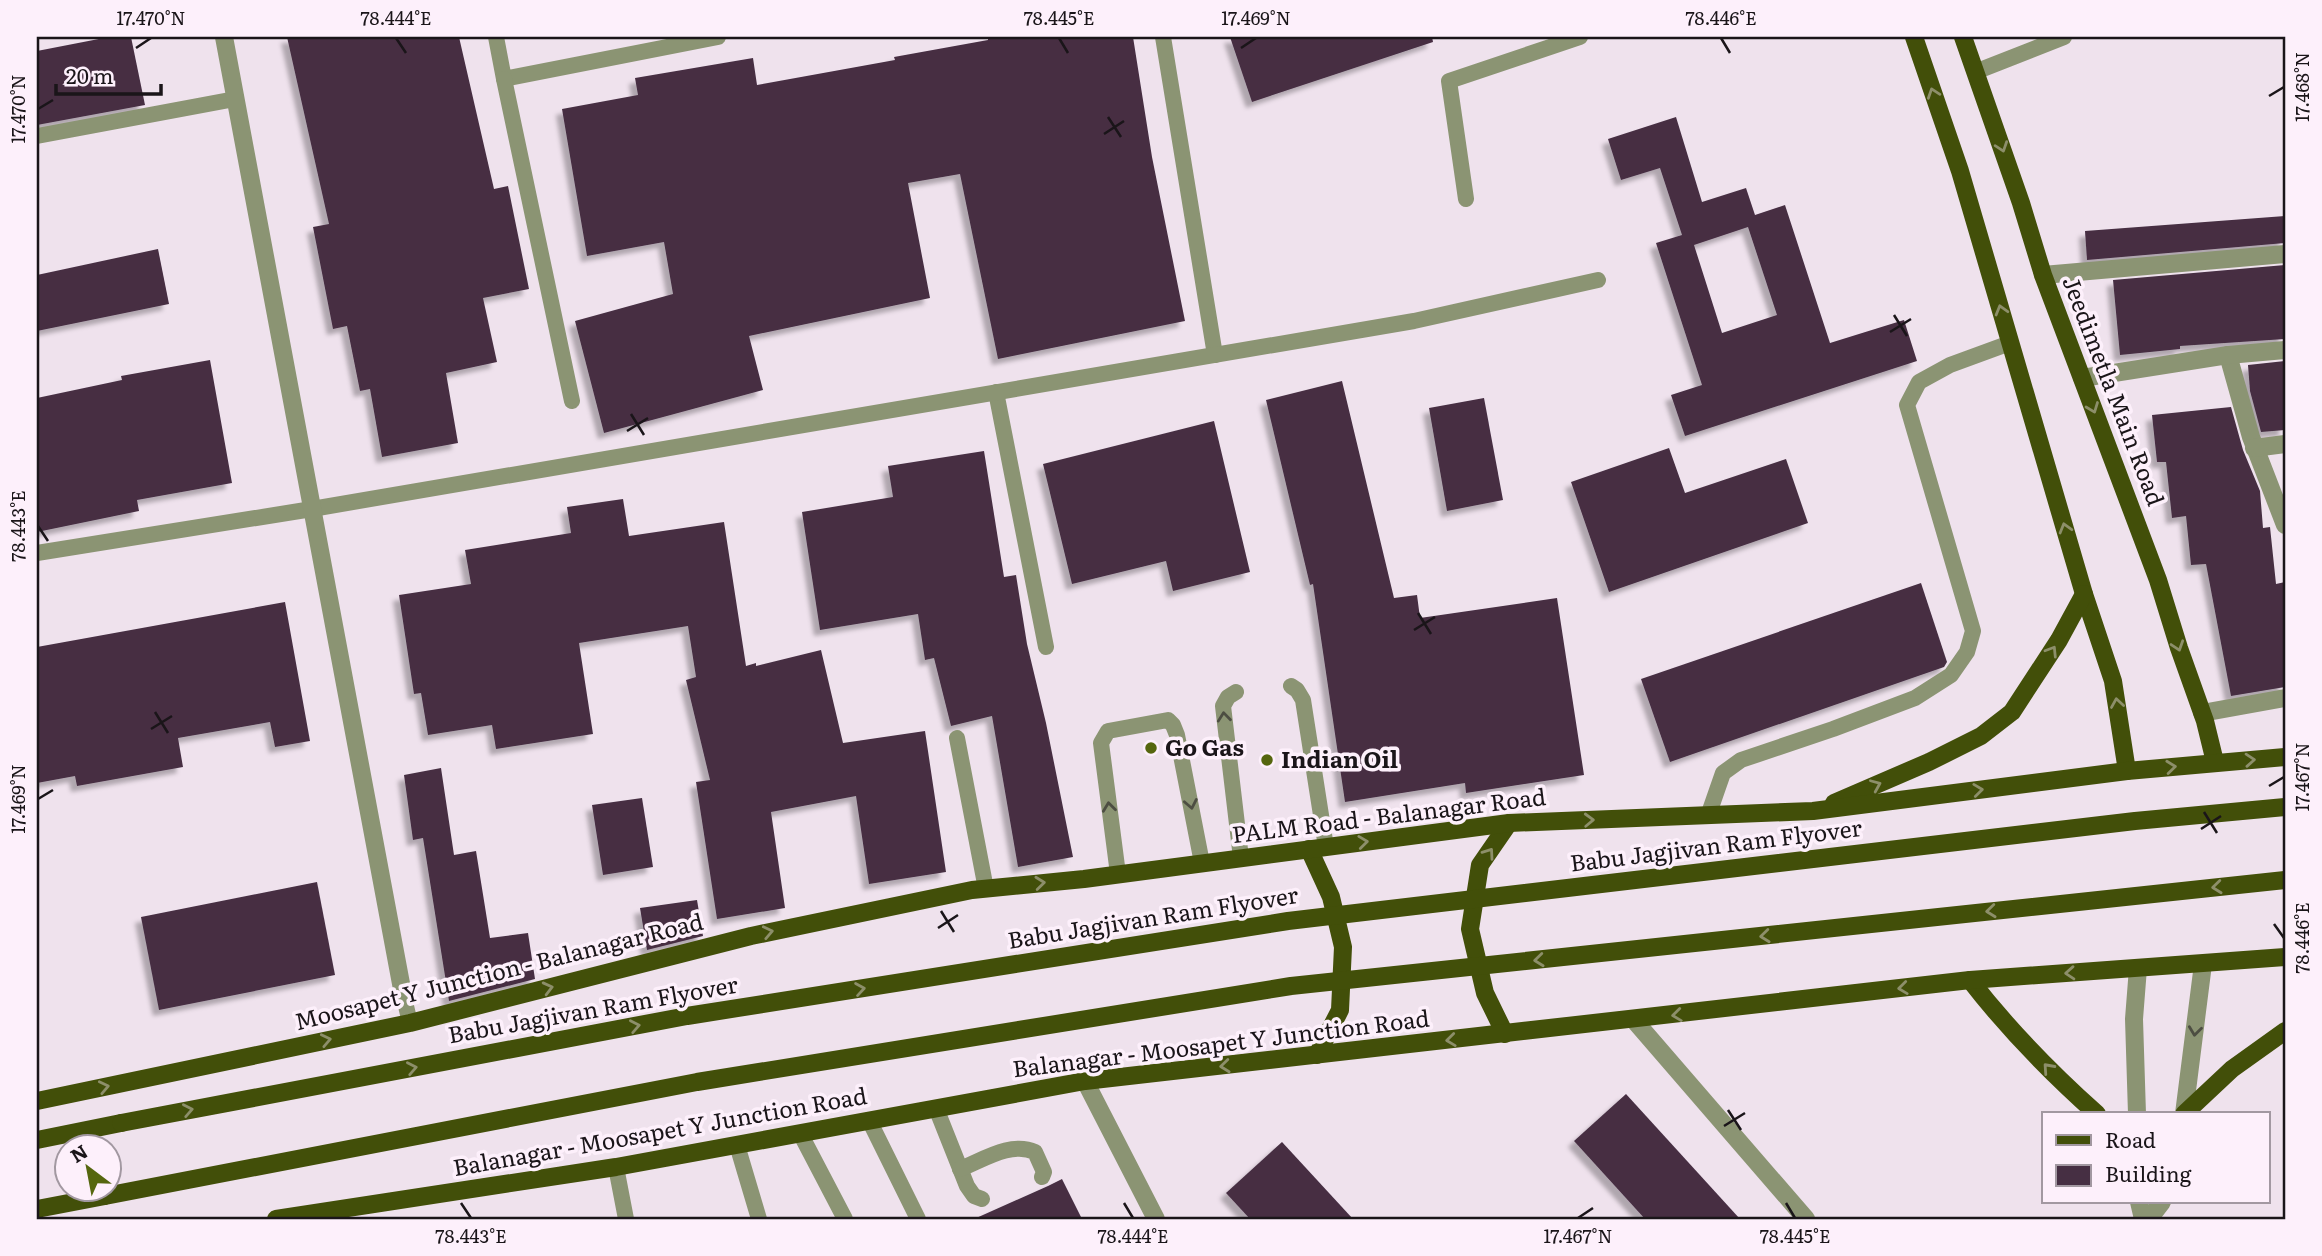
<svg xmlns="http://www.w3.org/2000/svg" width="2322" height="1256" font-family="Literata,serif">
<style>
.building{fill:#462f43;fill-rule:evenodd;filter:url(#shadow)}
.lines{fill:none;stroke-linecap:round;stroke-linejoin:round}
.service{stroke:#8b9473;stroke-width:16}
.minor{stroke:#8b9473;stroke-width:18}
.tertiary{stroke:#8b9473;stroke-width:18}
.primary{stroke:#424f09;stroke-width:18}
.primary-bridge{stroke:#424f09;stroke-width:18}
.oneway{stroke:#8d8f6a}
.oneway2{stroke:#4d4e42}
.ticks{fill:none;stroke:#1a1519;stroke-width:2.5}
.poi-dot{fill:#55660e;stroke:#fdf0fb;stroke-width:2.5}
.labels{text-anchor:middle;stroke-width:7;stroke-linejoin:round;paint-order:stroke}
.street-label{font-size:23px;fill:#1a1519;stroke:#fdf0fb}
.poi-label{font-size:23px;font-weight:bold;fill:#1a1519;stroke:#fdf0fb;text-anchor:start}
.neatline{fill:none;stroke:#1a1519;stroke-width:2.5}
.ticks-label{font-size:18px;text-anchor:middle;fill:#1a1519}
</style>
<defs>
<filter id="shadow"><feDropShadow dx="-6" dy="6" stdDeviation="2" flood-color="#0004"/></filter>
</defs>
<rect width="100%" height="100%" fill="#efe2ed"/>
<g class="building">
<path d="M109,37H131L145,105L37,125V51Z"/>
<path d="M287,37H459L494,189L508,186L529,289L483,298L497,362L446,373L458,443L382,457L370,389L360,391L347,326L333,329L313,227L329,224Z"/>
<path d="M988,37H1133L1152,157L1185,321L998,359L960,174L908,183L930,298L749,336L763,390L604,433L575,321L673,294L664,242L587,256L562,109L638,95L635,78L753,58L757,85L895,60L894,57L988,40Z"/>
<path d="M1230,37H1432L1433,42L1252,102Z"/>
<path d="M1676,117L1702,202L1746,188L1755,215L1785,205L1830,343L1904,320L1917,361L1685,436L1671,395L1702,385L1656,243L1682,235L1660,168L1621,180L1608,139ZM1748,227L1777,315L1722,333L1694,245Z"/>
<path d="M2285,216V243L2087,260L2085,231Z"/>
<path d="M158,249L169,304L37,331V275Z"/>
<path d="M2285,265V339L2180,346V349L2120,355L2113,280Z"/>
<path d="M210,360L232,483L137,500L139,511L37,532V398L122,380L121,376Z"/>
<path d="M2285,361V430L2261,432L2250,391L2248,365Z"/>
<path d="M1342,381L1394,598L1417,595L1420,618L1557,598L1584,775L1466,793L1465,783L1345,802L1313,584L1310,585L1266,400Z"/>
<path d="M1484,398L1503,500L1447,511L1429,408Z"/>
<path d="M2231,407L2243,450L2260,491L2263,528L2270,527L2276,584L2285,582V687L2231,696L2206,564L2191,565L2186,516L2172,518L2166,462H2157L2152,415Z"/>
<path d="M1214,421L1250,572L1173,591L1166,561L1072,584L1043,464Z"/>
<path d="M1669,448L1685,493L1786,459L1808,523L1609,592L1571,482Z"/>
<path d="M984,451L1004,577L1016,575L1027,644L1046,723L1073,857L1018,867L992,716L951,726L934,658L925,660L918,614L820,630L802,512L893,497L888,466Z"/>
<path d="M623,499L629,536L724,522L746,666L756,663V666L821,650L843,743L925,731L946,872L869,884L856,796L771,812L785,908L717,919L696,782L710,780L686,680L696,677L688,626L579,643L593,734L496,749L492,725L428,735L421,693L414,694L399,595L471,584L465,550L571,533L567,507Z"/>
<path d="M1921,583L1947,662L1944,667L1670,762L1641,679Z"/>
<path d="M285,602L310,741L275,747L270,722L178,738L183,767L77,786L75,776L37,783V647Z"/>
<path d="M441,768L454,855L476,851L490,938L528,933L535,979L449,1001L423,838L413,840L404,775Z"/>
<path d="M642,798L653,867L603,875L592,805Z"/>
<path d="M317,882L335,975L159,1010L141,917Z"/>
<path d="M697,900L703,936L647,950L640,908Z"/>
<path d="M1626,1094L1740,1219H1645L1574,1141Z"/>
<path d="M1282,1142L1353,1219H1250L1226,1193Z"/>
<path d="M1062,1179L1082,1219H974L1048,1186Z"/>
</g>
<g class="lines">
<g class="service">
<path d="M496,37L504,79L718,37"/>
<path d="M1163,37L1215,355"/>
<path d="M1975,72L2064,37"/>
<path d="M504,79L572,401"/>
<path d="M37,136L235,99"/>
<path d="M1466,199L1449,81L1580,37"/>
<path d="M996,392L1046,647"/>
<path d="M37,553L312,509L1414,321L1598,280"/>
<path d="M1291,686L1297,690L1303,700L1326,847"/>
<path d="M1236,692L1228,697L1223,706L1241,858"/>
<path d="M957,738L986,889"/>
<path d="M1708,816L1723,773L1741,760L1833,729L1915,698L1951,675L1967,652L1973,631L1907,405L1919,382L1950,365L2010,343"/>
<path d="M1118,874L1101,743L1108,731L1168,720L1173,725L1177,735L1202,863"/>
<path d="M402,989L410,1023"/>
<path d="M936,1108L967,1186L974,1196L982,1199"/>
<path d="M869,1120L918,1219"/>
<path d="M800,1133L845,1219"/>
<path d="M737,1145L759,1219"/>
<path d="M616,1167L626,1219"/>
<path d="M960,1169C983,1160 1011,1141 1035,1152L1044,1172L1042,1177"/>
</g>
<g class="minor">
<path d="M224,37L402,989"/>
<path d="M2043,275L2285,254"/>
<path d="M2228,355L2251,437L2285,525"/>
<path d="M2082,378L2228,355L2285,350"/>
<path d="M2254,448L2285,444"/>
<path d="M2202,713L2285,698"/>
<path d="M1634,1020L1806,1219"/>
<path d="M1085,1081L1156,1219"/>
</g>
<g class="tertiary">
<path d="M2137,1114L2134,1019L2138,968"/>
<path d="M2184,1114L2203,964"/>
<path d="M2139,1202L2143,1219"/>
<path d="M2149,1219L2162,1202"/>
</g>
<g class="primary">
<path d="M1914,37L1960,171L2084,594L2113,681L2127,771"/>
<path d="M1963,37L2021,203L2043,275L2158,580L2179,648L2205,721L2215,762"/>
<path d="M1834,803L1929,762L1981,736L2012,712L2059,640L2084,594"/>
<path d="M1309,849L1331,897L1343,947L1340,1010L1317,1055"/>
<path d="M1970,980C2008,1029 2051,1073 2097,1114"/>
<path d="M1505,1034L1485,993L1470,929L1480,865L1509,823"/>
<path d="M37,1101L410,1023L751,936L972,890L1084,879L1509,823L1813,811L2127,771L2285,757"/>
<path d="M2184,1114L2232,1069L2285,1031"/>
<path d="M37,1140L121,1123"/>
<path d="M37,1209L105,1196"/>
<path d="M276,1219L616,1167L1085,1081L1970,980L2285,957"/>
</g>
<g class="primary-bridge">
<path d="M121,1123L687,1016L1288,921L2135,821L2285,807"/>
<path d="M105,1196L697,1082L1291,986L2285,880"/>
</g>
</g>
<defs><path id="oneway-chevron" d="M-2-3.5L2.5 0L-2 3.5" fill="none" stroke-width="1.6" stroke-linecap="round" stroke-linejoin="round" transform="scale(1.75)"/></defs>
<g class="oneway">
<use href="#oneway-chevron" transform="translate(1933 93) rotate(-109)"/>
<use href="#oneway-chevron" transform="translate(2002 147) rotate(71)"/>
<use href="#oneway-chevron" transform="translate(2001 310) rotate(-106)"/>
<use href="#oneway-chevron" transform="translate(2093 408) rotate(69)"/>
<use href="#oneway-chevron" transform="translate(2065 528) rotate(-106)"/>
<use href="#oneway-chevron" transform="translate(2178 646) rotate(72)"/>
<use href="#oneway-chevron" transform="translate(2052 651) rotate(-58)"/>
<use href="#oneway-chevron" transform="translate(2117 703) rotate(-99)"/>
<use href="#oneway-chevron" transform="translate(2250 760) rotate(-4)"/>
<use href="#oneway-chevron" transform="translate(2171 767) rotate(-6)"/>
<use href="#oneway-chevron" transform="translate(1876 785) rotate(-23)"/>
<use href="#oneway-chevron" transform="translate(1978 790) rotate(-7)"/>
<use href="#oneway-chevron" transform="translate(1589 820) rotate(-2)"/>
<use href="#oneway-chevron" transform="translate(1363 842) rotate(-7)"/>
<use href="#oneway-chevron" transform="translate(1489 853) rotate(-55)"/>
<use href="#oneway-chevron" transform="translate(1040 883) rotate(-6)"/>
<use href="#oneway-chevron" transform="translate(2217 887) rotate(174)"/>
<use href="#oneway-chevron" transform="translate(1991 911) rotate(174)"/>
<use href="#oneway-chevron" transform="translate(768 932) rotate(-12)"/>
<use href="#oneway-chevron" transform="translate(1765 936) rotate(174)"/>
<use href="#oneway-chevron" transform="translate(1539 960) rotate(174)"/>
<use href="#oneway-chevron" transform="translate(2070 973) rotate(176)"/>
<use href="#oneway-chevron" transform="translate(548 988) rotate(-14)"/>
<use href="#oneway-chevron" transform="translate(1903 988) rotate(173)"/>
<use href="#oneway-chevron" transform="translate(860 989) rotate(-9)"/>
<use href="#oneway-chevron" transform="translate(1677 1015) rotate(173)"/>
<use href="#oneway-chevron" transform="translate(635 1026) rotate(-11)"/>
<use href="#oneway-chevron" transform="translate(326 1040) rotate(-12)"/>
<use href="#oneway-chevron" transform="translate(1451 1040) rotate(173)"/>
<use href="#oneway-chevron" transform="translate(1225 1066) rotate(174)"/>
<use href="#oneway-chevron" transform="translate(412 1068) rotate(-11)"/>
<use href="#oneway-chevron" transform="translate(2048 1068) rotate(-132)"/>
<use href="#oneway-chevron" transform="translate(104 1087) rotate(-12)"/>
<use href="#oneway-chevron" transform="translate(188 1110) rotate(-11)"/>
</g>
<g class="oneway2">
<use href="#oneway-chevron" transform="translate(1224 717) rotate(-96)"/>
<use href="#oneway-chevron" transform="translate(1191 804) rotate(79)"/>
<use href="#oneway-chevron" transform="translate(1109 807) rotate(-97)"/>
<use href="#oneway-chevron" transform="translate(2195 1031) rotate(97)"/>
</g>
<path class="ticks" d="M396,38L406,53M1059,38L1068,53M1721,38L1730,53M136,48L151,38M1241,48L1256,38M2269,96L2284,87M38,109L53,100M1108,117L1121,137M1104,134L1124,121M1894,315L1907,336M1890,332L1911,319M631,414L644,435M627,431L648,418M38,526L48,541M1418,613L1431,634M1414,630L1435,617M155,712L168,733M151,729L172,716M2269,786L2284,777M38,799L53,790M2204,812L2217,833M2201,829L2221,816M941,911L954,932M2274,924L2284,938M938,928L958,915M1728,1110L1741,1130M1724,1126L1745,1113M461,1203L471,1218M1124,1203L1133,1218M1786,1203L1795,1218M1578,1218L1593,1208"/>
<g class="poi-dot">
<circle cx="1151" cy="748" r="7"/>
<circle cx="1267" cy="760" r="7"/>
</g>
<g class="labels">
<g class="street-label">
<text transform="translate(2113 391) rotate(69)" y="8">Jeedimetla Main Road</text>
<text transform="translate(1389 816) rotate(-7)" y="8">PALM Road - Balanagar Road</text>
<text transform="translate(1716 846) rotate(-7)" y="8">Babu Jagjivan Ram Flyover</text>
<text transform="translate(1153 918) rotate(-9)" y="8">Babu Jagjivan Ram Flyover</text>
<text transform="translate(499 972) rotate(-14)" y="8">Moosapet Y Junction - Balanagar Road</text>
<text transform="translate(593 1010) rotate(-10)" y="8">Babu Jagjivan Ram Flyover</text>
<text transform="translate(1221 1044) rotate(-7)" y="8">Balanagar - Moosapet Y Junction Road</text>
<text transform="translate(660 1132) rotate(-10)" y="8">Balanagar - Moosapet Y Junction Road</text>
</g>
<g class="poi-label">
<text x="1165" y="756">Go Gas</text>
<text x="1281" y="768">Indian Oil</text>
</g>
</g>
<rect width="2322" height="1256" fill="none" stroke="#fdf0fb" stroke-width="77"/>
<rect x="2042" y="1112" width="228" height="91" fill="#fdf0fb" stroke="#a298a1" stroke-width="2"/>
<rect x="2056" y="1135" width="35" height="10" fill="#424f09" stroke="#a298a1" stroke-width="2"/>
<text x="2105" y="1148" font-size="21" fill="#1a1519">Road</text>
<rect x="2056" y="1165" width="35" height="21" fill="#462f43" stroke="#a298a1" stroke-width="2"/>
<text x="2105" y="1182" font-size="21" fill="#1a1519">Building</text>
<g transform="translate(88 1168) rotate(328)"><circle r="33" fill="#fdf0fb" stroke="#a298a1" stroke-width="2"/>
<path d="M0-5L12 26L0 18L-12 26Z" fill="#55660e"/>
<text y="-10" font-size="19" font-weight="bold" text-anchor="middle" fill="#1a1519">N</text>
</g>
<path d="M56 84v10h105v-10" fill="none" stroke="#1a1519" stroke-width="3.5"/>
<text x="66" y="84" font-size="21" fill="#1a1519" stroke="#fdf0fb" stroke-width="5" paint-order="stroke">20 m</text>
<rect x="38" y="38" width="2246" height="1180" class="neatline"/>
<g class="ticks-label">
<text x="151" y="25">17.470°N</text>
<text x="396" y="25">78.444°E</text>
<text x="1059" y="25">78.445°E</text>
<text x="1256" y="25">17.469°N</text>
<text x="1721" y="25">78.446°E</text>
<text transform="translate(2303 87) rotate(-90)" y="6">17.468°N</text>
<text transform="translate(19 109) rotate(-90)" y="6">17.470°N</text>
<text transform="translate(19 526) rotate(-90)" y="6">78.443°E</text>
<text transform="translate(2303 777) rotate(-90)" y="6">17.467°N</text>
<text transform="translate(19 799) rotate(-90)" y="6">17.469°N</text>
<text transform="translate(2303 938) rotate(-90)" y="6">78.446°E</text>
<text x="471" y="1243">78.443°E</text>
<text x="1133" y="1243">78.444°E</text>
<text x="1578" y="1243">17.467°N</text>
<text x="1795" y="1243">78.445°E</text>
</g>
</svg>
